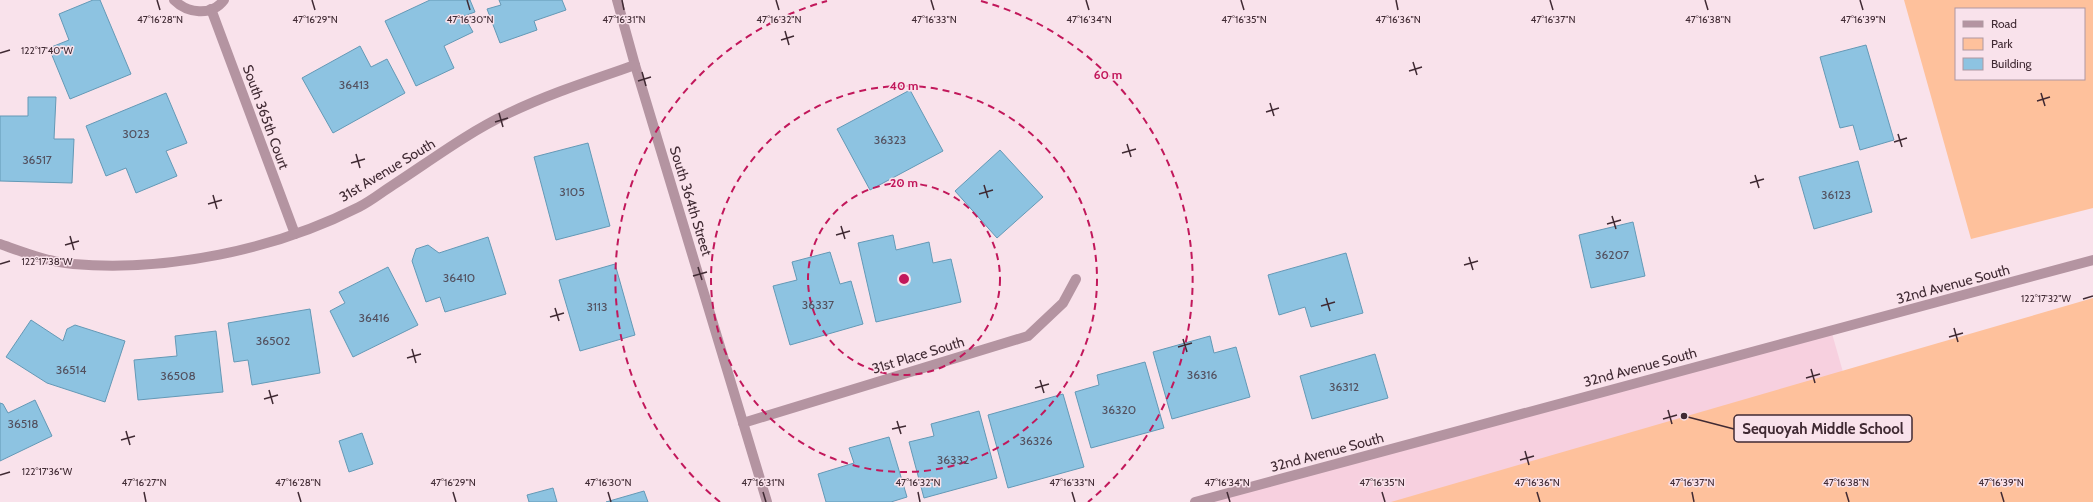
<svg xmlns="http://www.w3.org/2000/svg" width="2093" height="502" font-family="Cabin,sans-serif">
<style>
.built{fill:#f7d0df}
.green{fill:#fec19c;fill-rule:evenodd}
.building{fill:#8dc3e1;stroke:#6499b6}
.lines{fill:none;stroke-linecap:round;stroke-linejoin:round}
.minor{stroke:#b494a1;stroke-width:10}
.tertiary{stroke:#b494a1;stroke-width:10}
.ticks{fill:none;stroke:#402a33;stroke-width:1.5}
.ring{fill:none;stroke:#c2185b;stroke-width:2;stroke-dasharray:7 5}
.labels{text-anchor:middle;stroke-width:3;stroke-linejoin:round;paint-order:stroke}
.number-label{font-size:12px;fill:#53505e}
.street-label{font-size:14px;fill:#402a33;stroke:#f9e2eb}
.ticks-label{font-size:10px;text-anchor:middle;fill:#402a33;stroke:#f9e2eb;stroke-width:3;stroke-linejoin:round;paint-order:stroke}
.centre{fill:#c2185b;stroke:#f9e2eb;stroke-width:2}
.ring-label{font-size:12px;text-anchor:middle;font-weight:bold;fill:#c2185b;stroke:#f9e2eb;stroke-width:3;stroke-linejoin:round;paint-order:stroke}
.leader{fill:none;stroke:#402a33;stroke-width:1.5}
.callout-dot{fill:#402a33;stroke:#f9e2eb;stroke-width:1.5}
.callout{fill:#f9e2eb;stroke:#402a33;stroke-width:1.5}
.callout-label{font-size:15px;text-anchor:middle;font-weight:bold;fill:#402a33}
</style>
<rect width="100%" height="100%" fill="#f9e2eb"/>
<path class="built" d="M1831,330L1880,502H1195Z"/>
<g class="green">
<path d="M1904,0H2093V208L1971,239ZM1956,9H2084V79H1956Z"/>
<path d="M2093,298V502H1391Z"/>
</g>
<g class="building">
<path d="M93,0H100L131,74L70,99L49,48L69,40L59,14Z"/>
<path d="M430,0H470L475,12L464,16L473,32L444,46L454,68L416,86L385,21Z"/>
<path d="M499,0H562L566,10L534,21L537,30L500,43L487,9L501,5Z"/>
<path d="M1866,45L1894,140L1860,150L1853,125L1840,128L1820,57Z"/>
<path d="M360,46L371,67L387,59L405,93L333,133L302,78Z"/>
<path d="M910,90L943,151L870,190L837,129Z"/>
<path d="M166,93L187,143L166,151L177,176L136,193L126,168L106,176L86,126Z"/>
<path d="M28,97H56L54,139H74L72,183L0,181V116H28Z"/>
<path d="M588,143L610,226L556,240L534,157Z"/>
<path d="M1000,150L1043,197L997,238L955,191Z"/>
<path d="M1858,161L1872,212L1814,229L1799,177Z"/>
<path d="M1633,222L1645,276L1591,288L1579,235Z"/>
<path d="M893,235L896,250L929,242L933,263L951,259L961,302L876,322L858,243Z"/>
<path d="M488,237L506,294L445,312L440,297L426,302L412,261L416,249L428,245L439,253Z"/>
<path d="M830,252L840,284L851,281L863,324L790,345L773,286L797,280L792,262Z"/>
<path d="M1346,253L1363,313L1311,327L1305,307L1279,315L1268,275Z"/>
<path d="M615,264L635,335L580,351L559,280Z"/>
<path d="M388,267L418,325L353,357L330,311L345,303L339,292Z"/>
<path d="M310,309L320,373L252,385L248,360L234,362L228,323Z"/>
<path d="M31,320L63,341L67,329L75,325L125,341L105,402L47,383L6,357Z"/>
<path d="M216,331L223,392L138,400L134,360L177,356L175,336Z"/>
<path d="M1210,336L1214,353L1236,347L1250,397L1172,419L1153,352Z"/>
<path d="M1375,354L1388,398L1312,419L1300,376Z"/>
<path d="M1145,362L1164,428L1091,448L1075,392L1099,385L1097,375Z"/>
<path d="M1063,394L1084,467L1008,488L988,415Z"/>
<path d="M35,400L52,436L0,461V403L3,404L8,413Z"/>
<path d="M979,411L997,478L924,498L909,442L934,436L931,424Z"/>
<path d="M362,433L373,464L349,472L339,441Z"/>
<path d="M889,437L907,497L891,502H826L818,474L854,463L849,448Z"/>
<path d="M553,488L557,502H529L527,495Z"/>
<path d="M644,491L648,502H606Z"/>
</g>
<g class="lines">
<g class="minor">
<path d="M174,0C187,13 211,17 224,0"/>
<path d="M617,0L635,65L767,502"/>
<path d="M211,9L295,234"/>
<path d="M0,244C23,252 48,262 73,264C166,272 275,250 359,207C371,201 382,192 393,185C430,161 467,133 507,114C548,94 592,80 635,65"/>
<path d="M743,423L1028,336L1063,303L1076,279"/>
</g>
<path class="tertiary" d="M1195,502L2093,260"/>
</g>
<path class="ticks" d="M157,0L160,10M312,0L315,10M467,0L470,10M622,0L624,10M776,0L779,10M931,0L934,10M1086,0L1089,10M1241,0L1244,10M1396,0L1398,10M1550,0L1553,10M1705,0L1708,10M1860,0L1863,10M785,31L789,45M781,40L794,36M0,53L10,50M1413,62L1417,75M1409,71L1422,67M642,72L646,86M638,81L651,77M2041,93L2045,106M2037,101L2050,97M1270,103L1274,116M1266,112L1279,108M499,113L503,127M495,122L508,118M1898,134L1902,147M1894,142L1907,138M1127,144L1131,157M1122,153L1136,149M356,154L360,168M351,163L365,159M1755,175L1759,188M1750,183L1764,179M984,185L988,198M979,194L993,190M213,195L217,209M208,204L222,200M1612,216L1616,229M1607,224L1621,220M841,226L845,239M836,235L850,231M70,236L74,250M65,245L79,241M1469,257L1473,270M0,264L10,261M1464,265L1478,261M698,267L702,280M693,276L707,272M1326,298L1330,311M2083,299L2093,296M1321,306L1335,302M555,308L559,321M550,317L564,313M1954,328L1958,342M1949,337L1963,333M1183,339L1187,352M1178,347L1192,343M412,349L416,363M407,358L421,354M1811,369L1815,383M1806,378L1820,374M1040,380L1044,393M1035,388L1049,384M269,390L273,404M264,399L278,395M1668,410L1672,424M1663,419L1677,415M897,421L901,434M892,429L906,426M126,431L130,445M121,440L135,436M1525,451L1529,465M1520,460L1534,456M0,475L10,472M144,492L146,502M298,492L301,502M453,492L456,502M608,492L611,502M763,492L766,502M918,492L920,502M1072,492L1075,502M1227,492L1230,502M1382,492L1385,502M1537,492L1540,502M1692,492L1694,502M1846,492L1849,502M2001,492L2004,502"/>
<g class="ring">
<circle cx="904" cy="279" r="96"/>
<circle cx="904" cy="279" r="193"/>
<path d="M720 502A289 289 0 0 1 827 1M981 1A289 289 0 0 1 1088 502"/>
</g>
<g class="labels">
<g class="number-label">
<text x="354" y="89">36413</text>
<text x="136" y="138">3023</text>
<text x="890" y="144">36323</text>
<text x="37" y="164">36517</text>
<text x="572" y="196">3105</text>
<text x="1836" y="199">36123</text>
<text x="1612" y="259">36207</text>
<text x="459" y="282">36410</text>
<text x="818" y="309">36337</text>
<text x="597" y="311">3113</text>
<text x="374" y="322">36416</text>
<text x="273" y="345">36502</text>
<text x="71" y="374">36514</text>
<text x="1202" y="379">36316</text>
<text x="178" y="380">36508</text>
<text x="1344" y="391">36312</text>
<text x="1119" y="414">36320</text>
<text x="23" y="428">36518</text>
<text x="1036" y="445">36326</text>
<text x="953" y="464">36332</text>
</g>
<g class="street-label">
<text transform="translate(266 117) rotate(70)" y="5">South 365th Court</text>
<text transform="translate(387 170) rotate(-31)" y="5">31st Avenue South</text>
<text transform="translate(691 201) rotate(73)" y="5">South 364th Street</text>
<text transform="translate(1953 284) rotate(-15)" y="5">32nd Avenue South</text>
<text transform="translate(918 355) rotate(-17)" y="5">31st Place South</text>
<text transform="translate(1640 367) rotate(-15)" y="5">32nd Avenue South</text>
<text transform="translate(1327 452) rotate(-15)" y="5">32nd Avenue South</text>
</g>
</g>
<g class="ticks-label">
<text x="160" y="23">47°16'28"N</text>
<text x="315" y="23">47°16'29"N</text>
<text x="470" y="23">47°16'30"N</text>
<text x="624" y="23">47°16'31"N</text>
<text x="779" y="23">47°16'32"N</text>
<text x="934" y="23">47°16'33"N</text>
<text x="1089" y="23">47°16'34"N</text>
<text x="1244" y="23">47°16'35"N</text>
<text x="1398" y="23">47°16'36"N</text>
<text x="1553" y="23">47°16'37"N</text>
<text x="1708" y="23">47°16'38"N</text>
<text x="1863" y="23">47°16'39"N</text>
<text x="47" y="54">122°17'40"W</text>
<text x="47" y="265">122°17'38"W</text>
<text x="2046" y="302">122°17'32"W</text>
<text x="47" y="475">122°17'36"W</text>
<text x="144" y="486">47°16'27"N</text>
<text x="298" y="486">47°16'28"N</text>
<text x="453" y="486">47°16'29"N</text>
<text x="608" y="486">47°16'30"N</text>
<text x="763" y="486">47°16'31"N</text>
<text x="918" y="486">47°16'32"N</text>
<text x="1072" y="486">47°16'33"N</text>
<text x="1227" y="486">47°16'34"N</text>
<text x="1382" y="486">47°16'35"N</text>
<text x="1537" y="486">47°16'36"N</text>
<text x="1692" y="486">47°16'37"N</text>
<text x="1846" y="486">47°16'38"N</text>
<text x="2001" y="486">47°16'39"N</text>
</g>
<circle cx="904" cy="279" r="6" class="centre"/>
<g class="ring-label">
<text x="1108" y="79">60 m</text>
<text x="904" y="90">40 m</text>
<text x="904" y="187">20 m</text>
</g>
<path class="leader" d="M1684 416L1734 429"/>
<circle class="callout-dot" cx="1684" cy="416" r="4"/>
<rect class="callout" x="1734" y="415" width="178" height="27" rx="4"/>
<g class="callout-label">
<text x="1823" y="434">Sequoyah Middle School</text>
</g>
<rect x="1955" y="8" width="130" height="72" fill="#f9e2eb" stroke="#af98a1"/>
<rect x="1963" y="21" width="20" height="6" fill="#b494a1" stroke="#af98a1"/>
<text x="1991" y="28" font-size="12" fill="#402a33">Road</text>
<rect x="1963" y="38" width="20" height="12" fill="#fec19c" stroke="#af98a1"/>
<text x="1991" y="48" font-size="12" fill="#402a33">Park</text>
<rect x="1963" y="58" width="20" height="12" fill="#8dc3e1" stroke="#af98a1"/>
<text x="1991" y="68" font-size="12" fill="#402a33">Building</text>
</svg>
